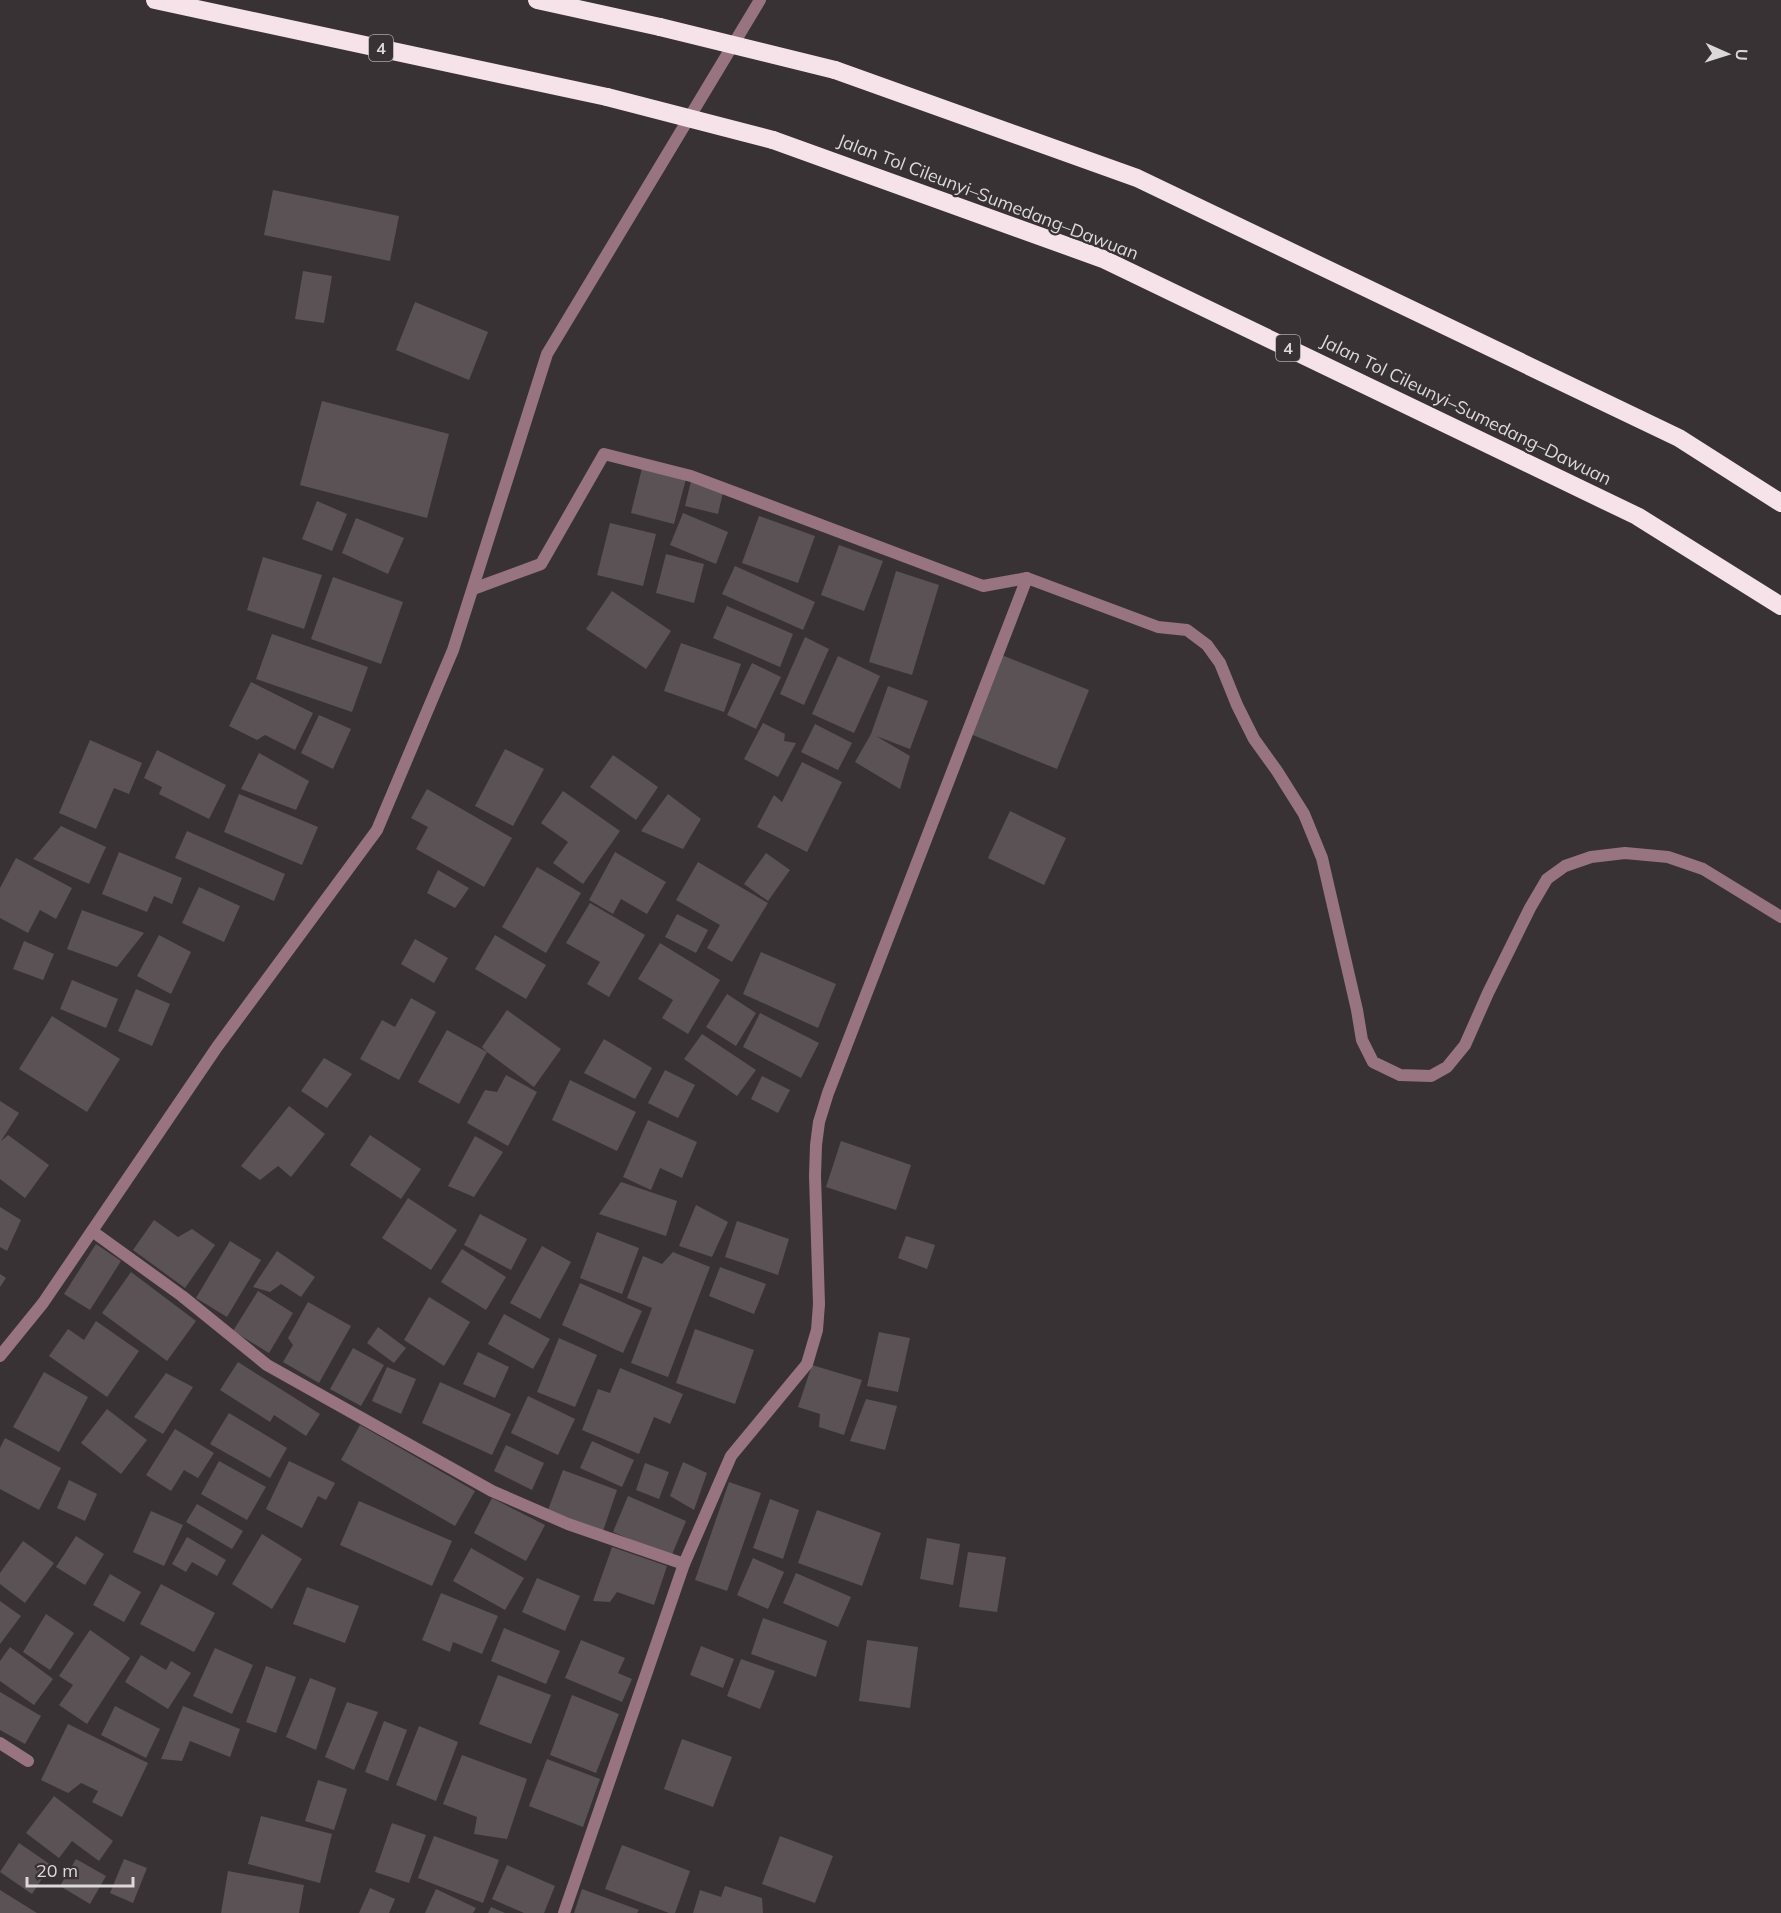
<svg xmlns="http://www.w3.org/2000/svg" width="1781" height="1913" font-family="Mulish,sans-serif">
<style>
.building{fill:#5a5255}
.lines{fill:none;stroke-linecap:round;stroke-linejoin:round}
.minor{stroke:#987481;stroke-width:12}
.motorway{stroke:#f5e3e9;stroke-width:18}
.motorway-bridge{stroke:#f5e3e9;stroke-width:18}
.labels{text-anchor:middle;stroke-width:4.5;stroke-linejoin:round;paint-order:stroke}
.shield{fill:#393234;stroke:#aba6a8;stroke-width:1.5}
.shield-label{font-size:16px;font-weight:bold;fill:#dcd8d9}
.street-label{font-size:18px;fill:#dcd8d9;stroke:#393234}
</style>
<rect width="100%" height="100%" fill="#393234"/>
<g class="building">
<path d="M273,190L399,216L390,261L264,235Z"/>
<path d="M303,271L332,276L324,323L295,319Z"/>
<path d="M415,302L488,332L469,380L396,350Z"/>
<path d="M322,401L449,434L427,518L300,485Z"/>
<path d="M643,464L687,475L674,524L631,513Z"/>
<path d="M691,481L724,488L718,514L685,506Z"/>
<path d="M317,501L347,514L332,551L302,539Z"/>
<path d="M683,513L728,532L716,564L670,545Z"/>
<path d="M759,516L815,536L798,583L742,563Z"/>
<path d="M356,518L404,538L388,574L342,553Z"/>
<path d="M610,523L656,534L643,586L597,575Z"/>
<path d="M839,545L883,561L864,611L821,595Z"/>
<path d="M666,554L704,564L694,603L656,593Z"/>
<path d="M263,557L322,575L304,629L247,610Z"/>
<path d="M735,566L815,602L803,630L722,594Z"/>
<path d="M896,571L939,585L912,675L869,662Z"/>
<path d="M333,577L403,602L381,664L311,639Z"/>
<path d="M612,591L671,631L646,669L586,629Z"/>
<path d="M727,606L793,634L780,667L713,638Z"/>
<path d="M272,634L368,667L352,712L256,679Z"/>
<path d="M805,637L829,649L804,705L780,694Z"/>
<path d="M681,643L741,664L724,712L664,691Z"/>
<path d="M994,652L1089,690L1057,769L963,731Z"/>
<path d="M838,656L880,676L854,733L812,714Z"/>
<path d="M752,663L781,677L756,729L727,715Z"/>
<path d="M251,682L313,713L295,750L265,735L257,740L229,726Z"/>
<path d="M888,686L928,701L910,749L876,736L910,756L900,789L855,762L871,734Z"/>
<path d="M319,715L351,729L333,769L301,753Z"/>
<path d="M763,723L785,734L784,741L796,743L778,777L744,759Z"/>
<path d="M815,724L852,743L838,770L801,752Z"/>
<path d="M90,740L142,763L129,794L114,788L96,829L59,813Z"/>
<path d="M505,749L544,769L513,826L475,806Z"/>
<path d="M157,750L226,785L209,819L159,794L162,787L144,778Z"/>
<path d="M259,753L309,781L296,810L241,789Z"/>
<path d="M613,755L658,787L636,820L590,787Z"/>
<path d="M802,762L842,782L807,852L757,827L774,795L782,802Z"/>
<path d="M427,789L512,838L484,887L416,849L428,827L411,818Z"/>
<path d="M563,791L620,831L583,884L553,863L568,842L541,823Z"/>
<path d="M239,794L318,827L302,865L224,832Z"/>
<path d="M668,794L701,819L683,849L641,831Z"/>
<path d="M1010,811L1066,838L1044,885L988,858Z"/>
<path d="M61,826L106,847L89,884L33,859Z"/>
<path d="M187,831L285,874L274,901L175,858Z"/>
<path d="M119,852L182,878L172,904L154,896L147,912L102,894Z"/>
<path d="M615,852L666,882L647,914L621,899L613,914L589,900Z"/>
<path d="M766,853L790,870L768,901L744,884Z"/>
<path d="M16,858L72,888L56,919L40,910L28,933L0,918V888Z"/>
<path d="M698,862L768,903L732,962L707,948L720,925L676,900Z"/>
<path d="M537,867L581,893L546,953L502,927Z"/>
<path d="M438,870L469,888L455,908L427,893Z"/>
<path d="M199,887L240,906L224,942L182,923Z"/>
<path d="M590,903L645,935L609,997L587,984L600,962L566,943Z"/>
<path d="M82,910L144,933L117,967L67,949Z"/>
<path d="M677,914L708,930L696,953L665,937Z"/>
<path d="M159,935L191,952L171,994L137,976Z"/>
<path d="M495,935L546,965L526,999L475,969Z"/>
<path d="M415,939L448,958L434,983L401,964Z"/>
<path d="M24,941L54,954L43,980L13,969Z"/>
<path d="M660,943L720,980L688,1034L662,1018L673,1000L638,979Z"/>
<path d="M761,952L836,984L818,1028L743,994Z"/>
<path d="M72,980L118,999L106,1028L60,1009Z"/>
<path d="M136,989L170,1004L152,1046L118,1031Z"/>
<path d="M727,994L756,1013L736,1046L706,1027Z"/>
<path d="M411,998L436,1012L399,1080L360,1059L382,1020L395,1027Z"/>
<path d="M507,1010L561,1049L534,1087L487,1052L459,1104L418,1082L447,1030L487,1052L482,1047Z"/>
<path d="M760,1013L819,1043L801,1078L743,1047Z"/>
<path d="M52,1016L120,1059L87,1112L19,1069Z"/>
<path d="M702,1034L756,1070L737,1096L684,1059Z"/>
<path d="M604,1039L652,1068L635,1099L584,1073Z"/>
<path d="M324,1058L352,1074L327,1108L301,1091Z"/>
<path d="M665,1070L695,1085L678,1118L648,1103Z"/>
<path d="M506,1075L537,1092L508,1146L467,1123L485,1090L497,1092Z"/>
<path d="M762,1076L790,1090L778,1113L751,1099Z"/>
<path d="M570,1080L636,1112L617,1151L552,1120Z"/>
<path d="M0,1101L19,1113L1,1141L8,1135L49,1165L25,1198L0,1179Z"/>
<path d="M289,1106L325,1134L291,1177L278,1166L260,1180L241,1166Z"/>
<path d="M648,1120L697,1142L682,1178L660,1168L651,1190L623,1177Z"/>
<path d="M370,1135L421,1169L401,1199L350,1165Z"/>
<path d="M475,1136L503,1152L474,1197L448,1186Z"/>
<path d="M841,1141L911,1165L896,1210L826,1187Z"/>
<path d="M621,1182L677,1201L666,1236L599,1214Z"/>
<path d="M408,1198L457,1230L431,1270L382,1238Z"/>
<path d="M696,1205L728,1222L712,1257L679,1246Z"/>
<path d="M0,1207L21,1220L7,1251L0,1247Z"/>
<path d="M480,1214L527,1239L511,1270L464,1245Z"/>
<path d="M154,1220L178,1237L192,1229L215,1245L185,1288L133,1250Z"/>
<path d="M737,1221L789,1239L778,1275L725,1257Z"/>
<path d="M597,1232L639,1248L622,1294L580,1278Z"/>
<path d="M906,1236L935,1245L927,1269L898,1258Z"/>
<path d="M230,1241L261,1260L227,1317L196,1298Z"/>
<path d="M96,1244L121,1261L90,1310L64,1294Z"/>
<path d="M542,1246L571,1262L540,1319L510,1303Z"/>
<path d="M462,1249L506,1277L486,1310L441,1282Z"/>
<path d="M277,1251L315,1277L301,1297L281,1284L270,1292L253,1287Z"/>
<path d="M673,1252L710,1267L668,1377L631,1363L652,1308L627,1298L643,1256L662,1264Z"/>
<path d="M720,1267L766,1284L754,1314L709,1296Z"/>
<path d="M131,1272L196,1321L167,1361L102,1313Z"/>
<path d="M0,1274L6,1278L0,1287Z"/>
<path d="M580,1283L642,1311L623,1353L562,1325Z"/>
<path d="M258,1291L293,1313L269,1353L233,1331Z"/>
<path d="M429,1297L470,1322L444,1366L404,1340Z"/>
<path d="M308,1302L351,1326L319,1383L283,1362L293,1345L288,1338Z"/>
<path d="M504,1314L550,1339L533,1369L488,1344Z"/>
<path d="M96,1321L139,1351L107,1397L49,1356L68,1329L84,1340Z"/>
<path d="M378,1327L406,1348L394,1363L367,1343Z"/>
<path d="M695,1329L754,1350L735,1404L676,1383Z"/>
<path d="M879,1332L910,1338L898,1392L867,1386Z"/>
<path d="M559,1338L597,1355L575,1407L537,1392Z"/>
<path d="M353,1348L384,1365L361,1406L330,1389Z"/>
<path d="M478,1352L509,1367L495,1398L463,1384Z"/>
<path d="M238,1362L320,1414L306,1436L274,1415L270,1422L220,1390Z"/>
<path d="M812,1365L862,1380L844,1435L819,1427L820,1414L798,1407Z"/>
<path d="M387,1367L416,1379L401,1414L372,1401Z"/>
<path d="M620,1368L683,1394L670,1424L654,1417L639,1454L582,1430L598,1389L610,1393Z"/>
<path d="M44,1372L88,1397L59,1452L13,1427Z"/>
<path d="M166,1373L193,1387L163,1434L134,1417Z"/>
<path d="M440,1382L511,1414L492,1455L422,1423Z"/>
<path d="M528,1396L575,1419L558,1455L511,1433Z"/>
<path d="M866,1399L897,1406L885,1450L850,1441Z"/>
<path d="M107,1409L147,1440L121,1474L81,1443Z"/>
<path d="M229,1413L287,1448L270,1478L210,1444Z"/>
<path d="M360,1425L475,1491L455,1526L341,1460Z"/>
<path d="M175,1429L214,1453L198,1478L184,1470L171,1491L146,1475Z"/>
<path d="M5,1438L61,1468L39,1510L0,1489V1448Z"/>
<path d="M592,1441L634,1460L622,1487L580,1468Z"/>
<path d="M506,1445L544,1463L532,1490L494,1471Z"/>
<path d="M219,1461L266,1487L247,1520L201,1494Z"/>
<path d="M289,1461L335,1483L326,1500L318,1496L302,1528L266,1509Z"/>
<path d="M683,1462L707,1473L694,1510L670,1496Z"/>
<path d="M645,1463L669,1472L659,1499L636,1490Z"/>
<path d="M563,1470L617,1490L603,1531L548,1510Z"/>
<path d="M69,1480L97,1494L85,1521L57,1508Z"/>
<path d="M729,1482L761,1493L727,1591L695,1580Z"/>
<path d="M628,1496L686,1521L671,1557L613,1532Z"/>
<path d="M492,1498L545,1525L526,1561L474,1533Z"/>
<path d="M770,1499L799,1510L783,1559L753,1548Z"/>
<path d="M359,1501L452,1541L432,1586L340,1545Z"/>
<path d="M197,1504L243,1531L232,1549L186,1522Z"/>
<path d="M817,1510L881,1533L862,1586L798,1563Z"/>
<path d="M151,1511L183,1525L164,1566L133,1552Z"/>
<path d="M262,1534L302,1559L272,1609L232,1584Z"/>
<path d="M76,1536L104,1554L85,1585L56,1567Z"/>
<path d="M187,1537L226,1560L217,1576L192,1562L186,1572L172,1564Z"/>
<path d="M927,1538L960,1544L953,1585L920,1579Z"/>
<path d="M23,1541L54,1563L25,1603L0,1584V1573Z"/>
<path d="M612,1547L667,1566L654,1605L617,1592L610,1602L593,1601Z"/>
<path d="M471,1548L524,1578L505,1610L453,1581Z"/>
<path d="M968,1552L1006,1557L997,1612L959,1607Z"/>
<path d="M753,1558L784,1572L768,1609L737,1595Z"/>
<path d="M796,1573L851,1597L838,1627L783,1603Z"/>
<path d="M110,1574L141,1592L124,1622L93,1605Z"/>
<path d="M537,1578L580,1596L565,1631L522,1612Z"/>
<path d="M161,1584L215,1613L194,1652L140,1624Z"/>
<path d="M307,1587L359,1606L345,1643L293,1624Z"/>
<path d="M441,1593L498,1616L482,1654L453,1642L450,1652L422,1640Z"/>
<path d="M0,1601L21,1616L0,1644Z"/>
<path d="M46,1614L74,1633L50,1670L23,1652Z"/>
<path d="M763,1618L827,1641L816,1677L751,1654Z"/>
<path d="M504,1628L560,1651L546,1684L491,1661Z"/>
<path d="M90,1630L130,1658L87,1724L59,1705L73,1685L59,1676Z"/>
<path d="M581,1640L625,1658L618,1673L632,1679L622,1702L565,1678Z"/>
<path d="M867,1640L918,1647L910,1708L859,1701Z"/>
<path d="M701,1646L734,1659L723,1688L690,1675Z"/>
<path d="M10,1647L53,1679L34,1705L0,1681V1661Z"/>
<path d="M215,1648L253,1665L232,1714L193,1696Z"/>
<path d="M141,1655L166,1670L171,1661L191,1673L168,1709L125,1682Z"/>
<path d="M741,1659L775,1671L760,1709L727,1696Z"/>
<path d="M266,1666L296,1677L276,1733L246,1722Z"/>
<path d="M498,1675L551,1695L531,1744L479,1724Z"/>
<path d="M310,1678L336,1688L316,1750L286,1737Z"/>
<path d="M0,1692L41,1716L25,1744L0,1730Z"/>
<path d="M572,1695L619,1714L596,1773L550,1755Z"/>
<path d="M347,1702L378,1712L354,1770L325,1757Z"/>
<path d="M115,1706L160,1729L146,1758L101,1735Z"/>
<path d="M183,1706L240,1729L230,1757L190,1741L182,1761L161,1759Z"/>
<path d="M384,1721L407,1730L388,1781L365,1772Z"/>
<path d="M68,1724L148,1763L122,1817L92,1802L98,1791L81,1783L68,1793L41,1780Z"/>
<path d="M419,1726L458,1742L436,1801L396,1785Z"/>
<path d="M682,1739L732,1757L713,1807L664,1789Z"/>
<path d="M462,1755L527,1779L507,1839L474,1834L477,1817L443,1804Z"/>
<path d="M547,1759L600,1779L583,1827L529,1806Z"/>
<path d="M318,1780L347,1789L334,1830L305,1821Z"/>
<path d="M54,1796L113,1841L99,1861L72,1841L59,1858L26,1833Z"/>
<path d="M261,1816L332,1834L320,1883L248,1864Z"/>
<path d="M392,1823L426,1835L409,1883L375,1872Z"/>
<path d="M434,1836L499,1860L483,1903L418,1878Z"/>
<path d="M780,1836L833,1856L815,1903L762,1884Z"/>
<path d="M19,1843L51,1865L32,1894L0,1872Z"/>
<path d="M622,1845L690,1871L675,1913H669L605,1889Z"/>
<path d="M76,1859L106,1876L90,1904L60,1886Z"/>
<path d="M124,1859L147,1868L133,1903L110,1893Z"/>
<path d="M507,1865L555,1886L544,1913H524L492,1899Z"/>
<path d="M228,1871L304,1885L299,1913H221Z"/>
<path d="M725,1886L762,1898L763,1913H693L700,1890L721,1897Z"/>
<path d="M370,1888L395,1899L389,1913H359Z"/>
<path d="M436,1889L476,1908L473,1913H425Z"/>
<path d="M582,1889L639,1910L637,1913H574Z"/>
<path d="M0,1890L37,1913H0Z"/>
<path d="M491,1907L505,1913H488Z"/>
</g>
<g class="lines">
<g class="minor">
<path d="M473,589L541,564L604,454L691,476L983,586L1027,578L1158,627L1187,630L1207,645L1220,663L1237,705L1254,739L1277,771L1304,814L1322,858L1357,1010L1362,1040L1373,1062L1400,1075L1431,1076L1447,1067L1465,1045L1488,993L1530,908L1547,879L1565,866L1591,857L1625,853L1668,857L1703,869L1781,917"/>
<path d="M92,1231L182,1296L267,1365L492,1491L568,1524L684,1564"/>
<path d="M0,1356L43,1303L217,1047L377,830L453,650L547,354L760,0"/>
<path d="M0,1743L28,1761"/>
<path d="M564,1913L684,1564L731,1456L807,1364L817,1330L819,1304L815,1176L816,1145L819,1122L828,1093L1027,578"/>
</g>
<g class="motorway">
<path d="M155,0L607,97"/>
<path d="M537,0L660,27"/>
<path d="M835,70L1137,178L1679,438L1781,503"/>
<path d="M773,140L1103,259L1637,516L1781,606"/>
</g>
<g class="motorway-bridge">
<path d="M660,27L835,70"/>
<path d="M607,97L773,140"/>
</g>
</g>
<g class="labels">
<g class="shield">
<rect x="369" y="35" width="24" height="26" rx="4.5"/>
<rect x="1276" y="335" width="24" height="26" rx="4.5"/>
</g>
<g class="shield-label">
<text x="381" y="54">4</text>
<text x="1288" y="354">4</text>
</g>
<g class="street-label">
<text transform="translate(988 197) rotate(21)" y="6">Jalan Tol Cileunyi–Sumedang–Dawuan</text>
<text transform="translate(1466 410) rotate(26)" y="6">Jalan Tol Cileunyi–Sumedang–Dawuan</text>
</g>
</g>
<g transform="translate(1727 54) rotate(93)" stroke="#393234" stroke-width="4.5" paint-order="stroke">
<path d="M0-4.5L10 22L0 15L-10 22Z" fill="#dcd8d9"/>
<text y="-9" font-size="16" font-weight="bold" text-anchor="middle" fill="#dcd8d9">U</text>
</g>
<path d="M27 1877v9h106v-9" fill="none" stroke="#dcd8d9" stroke-width="3"/>
<text x="36" y="1877" font-size="18" fill="#dcd8d9" stroke="#393234" stroke-width="4.5" paint-order="stroke">20 m</text>
</svg>
